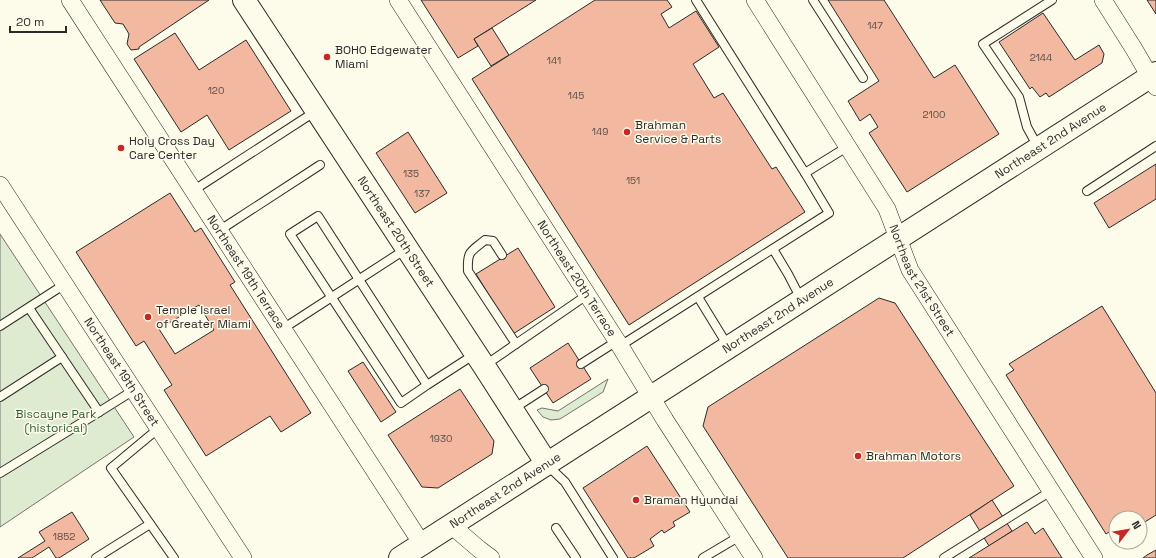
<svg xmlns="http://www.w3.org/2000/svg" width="1156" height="558" font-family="'Space Grotesk',sans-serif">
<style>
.green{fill:#deebd1;stroke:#74746e}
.building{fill:#f2b8a0;stroke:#2b2b2b;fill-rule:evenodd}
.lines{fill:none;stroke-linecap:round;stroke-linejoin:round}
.service-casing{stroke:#2b2b2b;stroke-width:10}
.minor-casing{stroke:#2b2b2b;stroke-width:18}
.secondary-casing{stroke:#2b2b2b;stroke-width:24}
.service{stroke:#fdfbea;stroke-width:8}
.minor{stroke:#fdfbea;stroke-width:17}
.secondary{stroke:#fdfbea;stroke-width:22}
.poi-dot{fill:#c62828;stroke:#fdfbea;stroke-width:1.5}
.labels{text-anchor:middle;stroke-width:3;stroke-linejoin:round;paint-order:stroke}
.number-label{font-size:10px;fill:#5d4e48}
.poi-label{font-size:12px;fill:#2b2b2b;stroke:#fdfbea;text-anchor:start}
.street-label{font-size:12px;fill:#2b2b2b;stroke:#fdfbea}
.park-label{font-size:12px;fill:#34623c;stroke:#fdfbea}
</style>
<rect width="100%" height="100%" fill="#fdfbea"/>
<g class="green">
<path d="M0,234L134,437L0,527Z"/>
<path d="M608,379L603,392L560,419L551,420L543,417L537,410L542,408L558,411Z"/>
</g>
<g class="building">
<path d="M100,0H209L139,47V49L131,50L127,44L129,34L123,24L115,23Z"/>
<path d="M421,0H536L474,39L478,46L458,58Z"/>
<path d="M595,0H667L672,7L661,14L669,28L696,11L719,47L693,64L714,98L723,93L772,169L776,167L805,212L629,325L472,79Z"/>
<path d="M828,0H884L934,78L955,65L999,134L907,192L869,133L878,127L870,114L860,121L848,101L879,81Z"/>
<path d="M1147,0H1156V14Z"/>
<path d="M1043,13L1075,60L1099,45L1104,54L1102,63L1049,97L1046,93L1040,97L1032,87L1030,89L999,42Z"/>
<path d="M492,28L509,55L491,66L474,39Z"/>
<path d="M175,33L199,70L246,40L291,111L229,150L207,115L181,132L134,59Z"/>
<path d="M408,132L447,193L415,213L376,153Z"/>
<path d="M1156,164V199L1109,228L1094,203Z"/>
<path d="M170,193L195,232L201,228L235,282L230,285L311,413L281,432L270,416L206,456L164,390L172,385L144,341L136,346L76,252ZM199,305L214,330L175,354L159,329Z"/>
<path d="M518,248L555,307L513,334L476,274Z"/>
<path d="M879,298L895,303L1014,486L903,558H788L703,426L708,407Z"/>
<path d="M1102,306L1156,393V515L1140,525V518H1116V536L1112,530L1106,534L1006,375L1014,370L1009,364Z"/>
<path d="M568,343L591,379L553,403L530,368Z"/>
<path d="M363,362L396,412L381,422L348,371Z"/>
<path d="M460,389L494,441L492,454L438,488L422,487L388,435Z"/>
<path d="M647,446L690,512L673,522L675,526L664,533L662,530L650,539L654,546L634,558H628L583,488Z"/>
<path d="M992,500L1012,531L989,546L970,515Z"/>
<path d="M72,512L89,539L59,558H56L49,547L32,558H18L45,541L39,532Z"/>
<path d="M1027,522L1035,534L1043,528L1062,558H969Z"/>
<path d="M1156,550V558H1143L1147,555Z"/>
</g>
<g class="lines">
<g class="service-casing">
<g id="service">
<path d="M813,0L863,78"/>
<path d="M1038,147L1027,127L1019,97L983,44L1052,0"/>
<path d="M805,173L847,147"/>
<path d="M194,190L316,111"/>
<path d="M1087,191L1156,146"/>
<path d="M220,230L320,165"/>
<path d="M773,249L788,274L801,299"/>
<path d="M502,255L493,241L485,240C471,252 467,250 468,271L516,344"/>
<path d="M698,297L728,346"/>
<path d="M29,308L99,412"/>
<path d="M0,326L65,284"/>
<path d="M284,328L406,249"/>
<path d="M620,346L829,213L805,173L696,0"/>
<path d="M581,364L617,341"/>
<path d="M484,366L587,295"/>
<path d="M427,385L401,403L290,234L318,216L427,385L475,354"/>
<path d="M0,397L62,357"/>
<path d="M513,409L544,389"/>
<path d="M159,428L111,468L174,558"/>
<path d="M547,465L565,482L613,558"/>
<path d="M0,473L99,412L134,390"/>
<path d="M556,528L576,558"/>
<path d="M96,558L150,524"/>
<path d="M703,558L740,536"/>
<path d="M944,558L1051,491"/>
</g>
</g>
<g class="minor-casing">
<g id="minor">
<path id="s1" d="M70,0L422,544"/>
<path id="s2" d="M398,0L617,341L665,420L754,558"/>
<path id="s3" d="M755,0L887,209L910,270L1094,558"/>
<path d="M1103,0L1134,49L1156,87"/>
<path id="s4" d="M0,185L243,558"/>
<path d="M451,525L479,549L491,558"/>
</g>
</g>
<g class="secondary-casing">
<g id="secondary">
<path id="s5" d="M244,0L484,366L547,464"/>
<path id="s6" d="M400,558L1156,73"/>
</g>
</g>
<use href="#service" class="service"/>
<use href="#minor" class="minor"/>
<use href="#secondary" class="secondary"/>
</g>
<g class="poi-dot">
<circle cx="327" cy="57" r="4"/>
<circle cx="627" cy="132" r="4"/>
<circle cx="121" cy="148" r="4"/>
<circle cx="148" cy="317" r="4"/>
<circle cx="858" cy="456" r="4"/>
<circle cx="636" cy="500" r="4"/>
</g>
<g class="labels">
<g class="number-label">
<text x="875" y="29">147</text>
<text x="1041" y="61">2144</text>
<text x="554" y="64">141</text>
<text x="216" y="94">120</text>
<text x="576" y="99">145</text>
<text x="934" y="118">2100</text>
<text x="600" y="135">149</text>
<text x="411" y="177">135</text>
<text x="633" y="184">151</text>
<text x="422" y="197">137</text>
<text x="441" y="442">1930</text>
<text x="64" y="540">1852</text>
</g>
<g class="poi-label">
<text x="335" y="54">BOHO Edgewater<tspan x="335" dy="14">Miami</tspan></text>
<text x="635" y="129">Brahman<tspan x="635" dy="14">Service &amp; Parts</tspan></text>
<text x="129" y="145">Holy Cross Day<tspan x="129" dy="14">Care Center</tspan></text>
<text x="156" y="314">Temple Israel<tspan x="156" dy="14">of Greater Miami</tspan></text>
<text x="866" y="460">Brahman Motors</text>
<text x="644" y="504">Braman Hyundai</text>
</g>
<g class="street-label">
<text dy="4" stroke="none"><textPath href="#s6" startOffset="773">Northeast 2nd Avenue</textPath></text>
<text dy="4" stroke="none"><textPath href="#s5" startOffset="277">Northeast 20th Street</textPath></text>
<text dy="4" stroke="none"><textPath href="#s1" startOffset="324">Northeast 19th Terrace</textPath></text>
<text dy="4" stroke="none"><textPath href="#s2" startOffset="331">Northeast 20th Terrace</textPath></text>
<text dy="4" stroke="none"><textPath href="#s3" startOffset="327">Northeast 21st Street</textPath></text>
<text dy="4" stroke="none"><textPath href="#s6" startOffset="449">Northeast 2nd Avenue</textPath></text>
<text dy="4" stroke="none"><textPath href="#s4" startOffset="223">Northeast 19th Street</textPath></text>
<text dy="4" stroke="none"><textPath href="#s6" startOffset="125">Northeast 2nd Avenue</textPath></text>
</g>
<g class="park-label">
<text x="56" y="418">Biscayne Park<tspan x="56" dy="14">(historical)</tspan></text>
</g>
</g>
<g transform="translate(1128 530) rotate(59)"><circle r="19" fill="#fdfbea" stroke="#a9a89e"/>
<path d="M0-3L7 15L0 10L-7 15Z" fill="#c62828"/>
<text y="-6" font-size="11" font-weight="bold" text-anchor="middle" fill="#2b2b2b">N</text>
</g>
<path d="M10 26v6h56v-6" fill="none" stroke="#2b2b2b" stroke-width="2"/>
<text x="16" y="26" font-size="12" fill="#2b2b2b" stroke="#fdfbea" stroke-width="3" paint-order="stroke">20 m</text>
</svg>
